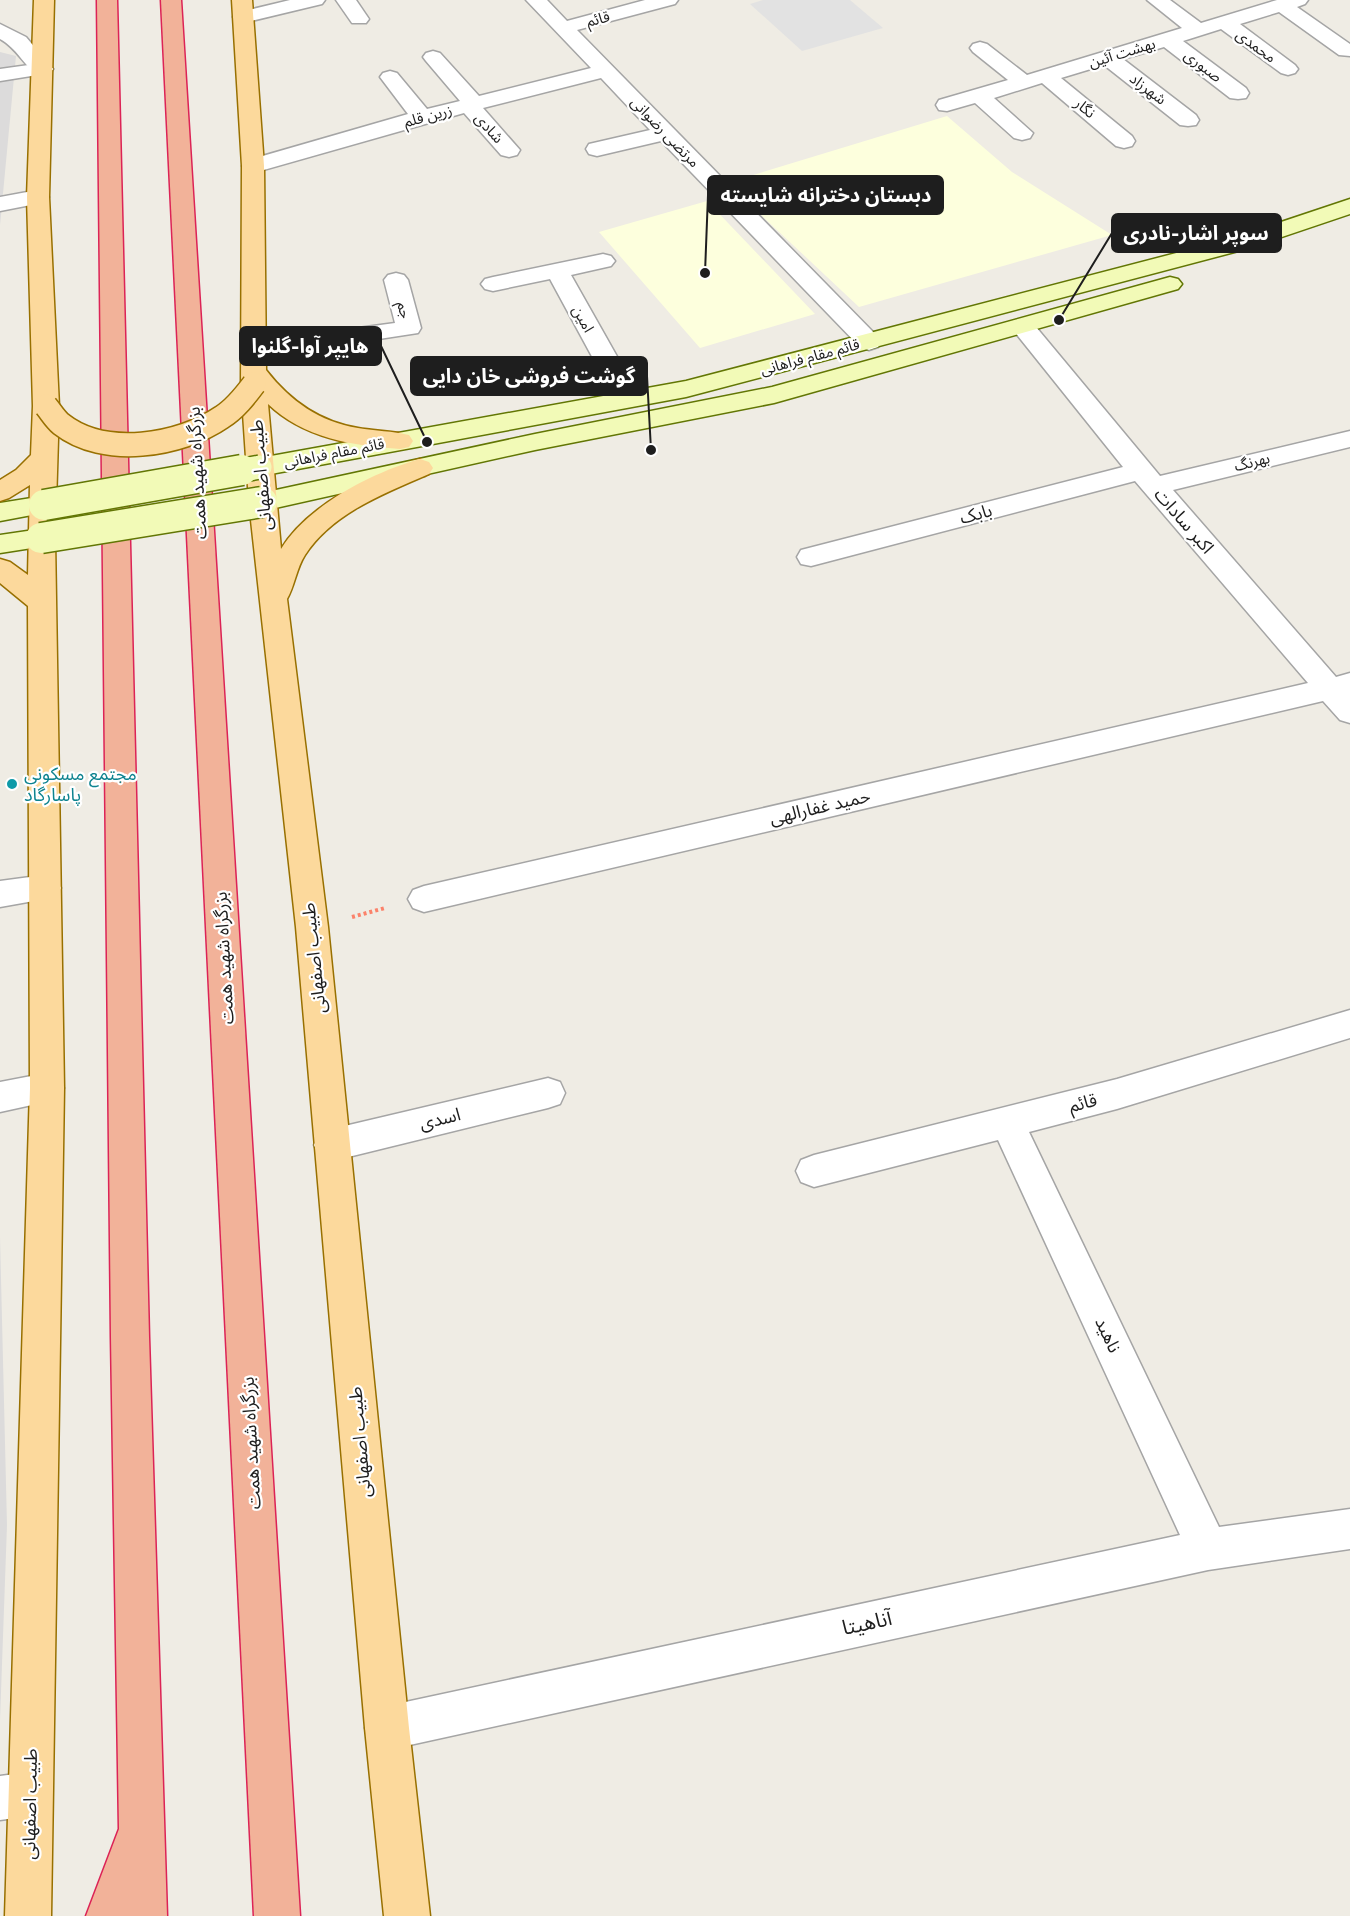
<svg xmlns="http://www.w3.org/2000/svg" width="1350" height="1916" font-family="Raleway,'Noto Sans Arabic',sans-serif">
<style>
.residential{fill:#dcdbdb}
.education{fill:#fdffdd}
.parking{fill:#e2e2e2}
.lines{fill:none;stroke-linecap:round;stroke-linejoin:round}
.minor-casing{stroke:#a5a5a5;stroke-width:3}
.tertiary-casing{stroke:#a5a5a5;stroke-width:3}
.secondary-casing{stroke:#627604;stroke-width:3}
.primary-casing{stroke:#987000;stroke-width:3}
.trunk-casing{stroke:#dc2356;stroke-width:3}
.path{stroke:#fb826a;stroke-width:4;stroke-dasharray:3 3;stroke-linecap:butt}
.minor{fill:#fff;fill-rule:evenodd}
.tertiary{fill:#fff;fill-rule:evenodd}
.secondary{fill:#f2fab7;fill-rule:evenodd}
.primary{fill:#fcd99c;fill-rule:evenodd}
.trunk{fill:#f2b299;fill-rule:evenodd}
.secondary-bridge-far1-casing{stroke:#627604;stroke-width:26;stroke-linecap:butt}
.secondary-bridge-casing{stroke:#627604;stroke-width:33;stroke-linecap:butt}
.primary-bridge-casing{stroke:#987000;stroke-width:26;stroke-linecap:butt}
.secondary-bridge-far1{stroke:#f2fab7;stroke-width:23}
.secondary-bridge{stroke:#f2fab7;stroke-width:30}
.primary-bridge{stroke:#fcd99c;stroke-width:23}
.culture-dot{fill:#0f9aa8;stroke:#fff;stroke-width:2}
.labels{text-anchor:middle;stroke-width:4.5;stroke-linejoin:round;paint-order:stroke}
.far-street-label{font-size:15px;fill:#1e1e1e;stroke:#fff}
.street-label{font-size:18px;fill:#1e1e1e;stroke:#fff}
.culture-label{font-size:18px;fill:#0d838f;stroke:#fff;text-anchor:start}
.near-street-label{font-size:21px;fill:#1e1e1e;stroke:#fff}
.leader{fill:none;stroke:#1e1e1e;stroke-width:2}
.callout-dot{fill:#1e1e1e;stroke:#fff;stroke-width:2}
.callout{fill:#1e1e1e;stroke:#1e1e1e;stroke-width:2}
.callout-label{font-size:20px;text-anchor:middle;font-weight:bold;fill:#fff}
</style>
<rect width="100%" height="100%" fill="#efece4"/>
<g class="residential">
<path d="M0,52L16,56L0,225Z"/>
<path d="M0,1237L7,1525L0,1720Z"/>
</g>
<g class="education">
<path d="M947,116L1012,172L1112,235L859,307L727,183Z"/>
<path d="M707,201L815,314L700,348L599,232Z"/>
</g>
<path class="parking" d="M763,0H850L883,28L802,51L750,4Z"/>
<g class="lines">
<g class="minor-casing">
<g id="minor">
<path d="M290,0H325L322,4L243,23L236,21L233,17L236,13Z"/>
<path d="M336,0H356L369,19L366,23H352Z"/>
<path d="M526,0H547L567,21L645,0H678L675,4L577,30L878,337L881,342L878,347L869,350L860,347L661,141L597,156L589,154L586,149L589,144L650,130L601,78L483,108L520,150L517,155L509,157L501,155L464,113L253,173L245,171L242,166L245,161L408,114L380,77L383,73L390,71L397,73L427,109L460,101L426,61L423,57L426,53L433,51L440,53L479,96L591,68Z"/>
<path d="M1147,0H1170L1201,23L1277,0H1308L1305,4L1297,7L1350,44V56L1339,55L1279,12L1240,24L1295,65L1298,69L1295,73L1288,75L1281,73L1221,29L1183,41L1246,88L1249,93L1246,98L1238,99L1230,98L1164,47L1123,59L1196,115L1199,120L1196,125L1188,126L1180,125L1104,65L1061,78L1132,136L1135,141L1132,146L1124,148L1116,146L1042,83L994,98L1033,133L1030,138L1022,140L1014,138L975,103L947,111L939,110L936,105L939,100L1008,80L973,52L970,48L973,44L980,42L987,44L1027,75L1182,28Z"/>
<path d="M43,63L50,65L53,69L50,73L0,81V69Z"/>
<path d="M38,190L46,192L49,197L46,202L0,211V197Z"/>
<path d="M603,254L611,256L615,261L611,266L571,275L641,399L637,405L628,407L619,405L615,399L550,279L493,291L485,289L481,284L485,279L493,277Z"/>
<path d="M396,273L404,275L408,280L421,328L418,333L255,358L246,355L243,350L246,345L255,342L395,323L384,280L388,275Z"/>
<path d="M1022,319L1031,321L1160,476L1350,431V447L1173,490L1336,677L1350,673V723L1340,720L1323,701L424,912L413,908L408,899L413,890L424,886L1308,683L1135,481L811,566L801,564L797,557L801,550L1123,467L1010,326L1013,321Z"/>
<path d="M45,875L56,879L61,888L56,897L0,907V881Z"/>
<path d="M1350,1010V1038L1117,1109L1029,1132L1219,1527L1350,1509V1549L1208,1570L387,1750L372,1743L365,1728L372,1713L387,1706L1180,1535L998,1140L814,1187L801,1182L796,1171L801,1160L814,1155L1117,1079Z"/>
<path d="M47,1073L59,1077L64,1088L59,1099L0,1112V1082Z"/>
<path d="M548,1078L560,1082L565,1093L560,1104L548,1108L332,1161L319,1156L314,1145L319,1134L332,1129Z"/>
<path d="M30,1772L46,1778L52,1794L46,1810L30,1816L0,1820V1776Z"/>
</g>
</g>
<g class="tertiary-casing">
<path id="tertiary" d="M0,24L26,37L53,69L50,73C46,75 40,76 36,73C24,66 17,48 0,39Z"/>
</g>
<g class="secondary-casing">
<g id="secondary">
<path d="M1350,199V214L1246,249L686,397L260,476L251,473L247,467L251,461L260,458L686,381L1230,239Z"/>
<path d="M1170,277L1178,279L1182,284L1178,289L774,403L535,450L262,511L253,508L249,502L253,496L262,493L535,434L772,387Z"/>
<path d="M44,496L53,499L57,505L53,511L0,521V503Z"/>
<path d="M41,529L51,531L55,538L51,545L0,553V535Z"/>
</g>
</g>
<g class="primary-casing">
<g id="primary">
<path d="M34,0H54L49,197L59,406L55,538L64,1088L51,1916H5L30,1088L28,606L0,583V559L10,562L28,575L30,485L9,498L0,501V480L16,470L31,455L33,406L27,197Z"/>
<path d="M232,0H252L264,166L266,370C290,401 320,422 358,428C375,431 393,431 409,435L413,441L409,447L400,449C354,446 303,438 268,404L281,549C307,506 373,472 420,459L429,462L433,468L429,474C385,493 332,513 305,555C296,569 295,585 287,599L328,927L409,1728L430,1916H384L365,1728L296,927L249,502L241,384L242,166Z"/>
</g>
</g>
<g class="trunk-casing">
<g id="trunk">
<path d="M97,0H117L149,1337L167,1916H86L119,1829L111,1337Z"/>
<path d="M161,0H181L300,1916H254Z"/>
</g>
</g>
<path class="path" d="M352,917L385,908"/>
<use href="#minor" class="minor"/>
<use href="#tertiary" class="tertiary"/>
<use href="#secondary" class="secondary"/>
<use href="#primary" class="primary"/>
<use href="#trunk" class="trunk"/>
<g class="secondary-bridge-far1-casing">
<path id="secondary-bridge-far1" d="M233,472L260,467"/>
</g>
<g class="secondary-bridge-casing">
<g id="secondary-bridge">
<path d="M44,505L242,470"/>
<path d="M41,538L262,502"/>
</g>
</g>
<g class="primary-bridge-casing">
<path id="primary-bridge" d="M46,406C51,412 55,419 61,424C104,458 180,446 222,417C235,409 245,396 254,384"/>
</g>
<use href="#secondary-bridge-far1" class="secondary-bridge-far1"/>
<use href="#secondary-bridge" class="secondary-bridge"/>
<use href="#primary-bridge" class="primary-bridge"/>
</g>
<circle class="culture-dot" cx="12" cy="784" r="6"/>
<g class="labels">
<g class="far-street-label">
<text transform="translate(598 19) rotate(-15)" y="5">قائم</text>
<text transform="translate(1256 46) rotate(36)" y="5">محمدی</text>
<text transform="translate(1122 53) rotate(-17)" y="5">بهشت آئین</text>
<text transform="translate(1203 66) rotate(37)" y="5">صبوری</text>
<text transform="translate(1148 89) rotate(37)" y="5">شهرزاد</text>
<text transform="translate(1085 108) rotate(40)" y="5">نگار</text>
<text transform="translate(428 116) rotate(-15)" y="5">زرین قلم</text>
<text transform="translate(489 128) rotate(48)" y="5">شادی</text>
<text transform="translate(665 132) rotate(46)" y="5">مرتضی رضوانی</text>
<text transform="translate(404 310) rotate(75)" y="5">جم</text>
<text transform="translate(583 319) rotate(61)" y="5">امین</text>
<text transform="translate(810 357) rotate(-15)" y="5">قائم مقام فراهانی</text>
<text transform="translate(334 453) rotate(-11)" y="5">قائم مقام فراهانی</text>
<text transform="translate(1252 462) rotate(-14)" y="5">بهرنگ</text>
</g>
<g class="street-label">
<text transform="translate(197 473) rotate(-93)" y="6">بزرگراه شهید همت</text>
<text transform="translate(261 475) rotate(-95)" y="6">طبیب اصفهانی</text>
<text transform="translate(976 514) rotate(-15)" y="6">بابک</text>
<text transform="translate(1184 521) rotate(49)" y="6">اکبر سادات</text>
<text transform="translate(820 807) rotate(-13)" y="6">حمید غفارالهی</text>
<text transform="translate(224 958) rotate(-93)" y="6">بزرگراه شهید همت</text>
<text transform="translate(314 958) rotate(-96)" y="6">طبیب اصفهانی</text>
<text transform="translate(1083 1103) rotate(-14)" y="6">قائم</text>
<text transform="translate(440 1119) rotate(-14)" y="6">اسدی</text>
<text transform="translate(1108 1335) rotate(65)" y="6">ناهید</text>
<text transform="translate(360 1442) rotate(-95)" y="6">طبیب اصفهانی</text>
<text transform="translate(251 1443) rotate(-93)" y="6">بزرگراه شهید همت</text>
<text transform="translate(30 1804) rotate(-89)" y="6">طبیب اصفهانی</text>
</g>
<g class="culture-label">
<text x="24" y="780">مجتمع مسکونی<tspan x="24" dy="21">پاسارگاد</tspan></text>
</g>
<g class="near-street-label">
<text transform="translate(867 1623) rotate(-12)" y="7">آناهیتا</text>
</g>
</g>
<path class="leader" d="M705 273L708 195M1059 320L1112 233M427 442L381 346M651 450L647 376"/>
<g class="callout-dot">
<circle cx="705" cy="273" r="6"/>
<circle cx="1059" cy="320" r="6"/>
<circle cx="427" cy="442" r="6"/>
<circle cx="651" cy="450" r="6"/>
</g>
<g class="callout">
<rect x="708" y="176" width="235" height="38" rx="6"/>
<rect x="1112" y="214" width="169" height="38" rx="6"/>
<rect x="240" y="327" width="141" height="38" rx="6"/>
<rect x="411" y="357" width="236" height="38" rx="6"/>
</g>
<g class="callout-label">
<text x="826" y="202">دبستان دخترانه شایسته</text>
<text x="1196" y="240">سوپر اشار-نادری</text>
<text x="310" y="353">هایپر آوا-گلنوا</text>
<text x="529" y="383">گوشت فروشی خان دایی</text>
</g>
</svg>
